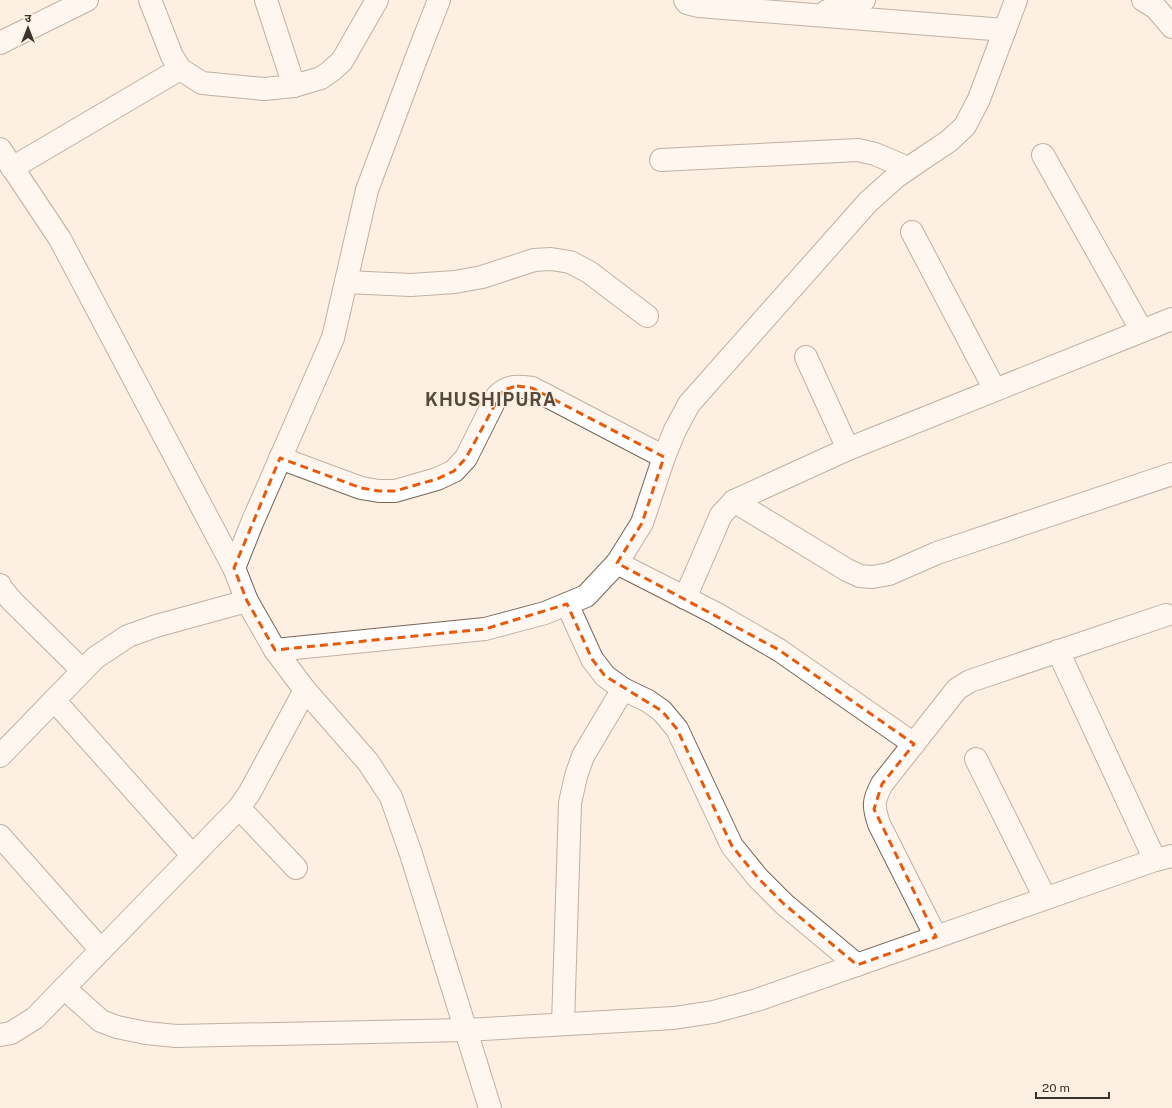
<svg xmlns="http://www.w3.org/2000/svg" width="1172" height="1108" font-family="'Public Sans','Noto Sans Devanagari',sans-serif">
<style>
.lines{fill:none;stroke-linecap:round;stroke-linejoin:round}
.minor-casing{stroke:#756657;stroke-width:24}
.minor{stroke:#fff;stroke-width:22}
.marked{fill:none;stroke:#e8590c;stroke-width:3;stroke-dasharray:8 5;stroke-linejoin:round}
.labels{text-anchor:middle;stroke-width:3;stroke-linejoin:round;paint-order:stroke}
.district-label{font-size:18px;font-weight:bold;letter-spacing:1px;fill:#56483a;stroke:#fdefe1}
</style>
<rect width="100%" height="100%" fill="#fdefe1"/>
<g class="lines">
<g class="minor-casing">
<g id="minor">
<path d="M150,0L172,56L180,69L202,83L264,89L294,86L321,78L331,71L342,61L377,0"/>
<path d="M266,0L294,86"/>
<path d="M685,0L687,3L699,6L1005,30"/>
<path d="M1143,0L1156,8L1172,27"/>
<path d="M827,11L864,0"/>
<path d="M0,43L87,0"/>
<path d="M0,149L60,239L234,568L247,601L275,650L305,690L368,762L391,797L411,854L490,1108"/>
<path d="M1043,155L1142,331"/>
<path d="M661,160L858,150L875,154L908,168"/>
<path d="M12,168L180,69"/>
<path d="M912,232L995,390"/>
<path d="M346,282L411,285L455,282L482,277L534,260L551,259L570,262L589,272L647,316"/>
<path d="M806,357L848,449"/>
<path d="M280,458L361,488L379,491H395L437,479L454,471L466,458L497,396C508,385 517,386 532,388L664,457"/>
<path d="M734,501L847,570L860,576L872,577L889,574L937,553L1172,474"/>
<path d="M617,563L715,613L779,650L914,744"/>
<path d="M234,568L252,523L333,338L367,190L416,59L439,0"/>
<path d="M0,585L1,588L12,601L82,670"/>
<path d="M685,598L721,515L734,501L848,449L1172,319"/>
<path d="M567,604L592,659L605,676L623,689L648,701L662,711L677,729L732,846L758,878L784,904L857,965"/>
<path d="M275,650L485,629L545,613L586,596L617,563L642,523L664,457L675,430L689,404L868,202L896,177L925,157L949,141L965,126L979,99L1016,0"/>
<path d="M1058,651L1155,860"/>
<path d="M54,700L192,855"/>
<path d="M0,756L95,658L128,636L156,626L247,601"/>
<path d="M976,759L1045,898"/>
<path d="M239,808L296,868"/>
<path d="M0,836L101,950"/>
<path d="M936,937L879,824C873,806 873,801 882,784L957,689L970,681L1166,615"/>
<path d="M64,988L101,1021L117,1027L146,1033L176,1036L466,1030L674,1018L713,1012L757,1000L1155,860L1172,856"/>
<path d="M563,1024L570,803L576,776L583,756L623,689"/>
<path d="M0,1035L11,1033L35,1018L239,808L250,792L305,690"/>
</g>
</g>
<use href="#minor" class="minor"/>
</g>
<path d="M0 0H1172V1108H0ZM517,386L532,388L664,457L642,523L617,563L779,650L914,744L882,784L874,809L936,937L857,965L784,904L758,878L732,846L677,729L662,711L605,676L592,659L567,604L485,629L275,650L247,601L234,568L280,458L361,488L379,491H395L437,479L454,471L466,458L503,390Z" fill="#fdefe1" fill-opacity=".55" fill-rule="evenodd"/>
<path class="marked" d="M517,386L532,388L664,457L642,523L617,563L779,650L914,744L882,784L874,809L936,937L857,965L784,904L758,878L732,846L677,729L662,711L605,676L592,659L567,604L485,629L275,650L247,601L234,568L280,458L361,488L379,491H395L437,479L454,471L466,458L503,390Z"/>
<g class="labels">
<g class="district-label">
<text x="491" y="406">KHUSHIPURA</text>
</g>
</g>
<g transform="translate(28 28)" stroke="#fdefe1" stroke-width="3" paint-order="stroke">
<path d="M0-3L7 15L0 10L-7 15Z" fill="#3b342d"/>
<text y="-6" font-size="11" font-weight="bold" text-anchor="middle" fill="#3b342d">उ</text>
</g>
<path d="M1036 1092v6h73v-6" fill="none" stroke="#3b342d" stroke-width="2"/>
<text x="1042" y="1092" font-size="12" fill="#3b342d" stroke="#fdefe1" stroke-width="3" paint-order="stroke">20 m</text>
</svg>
